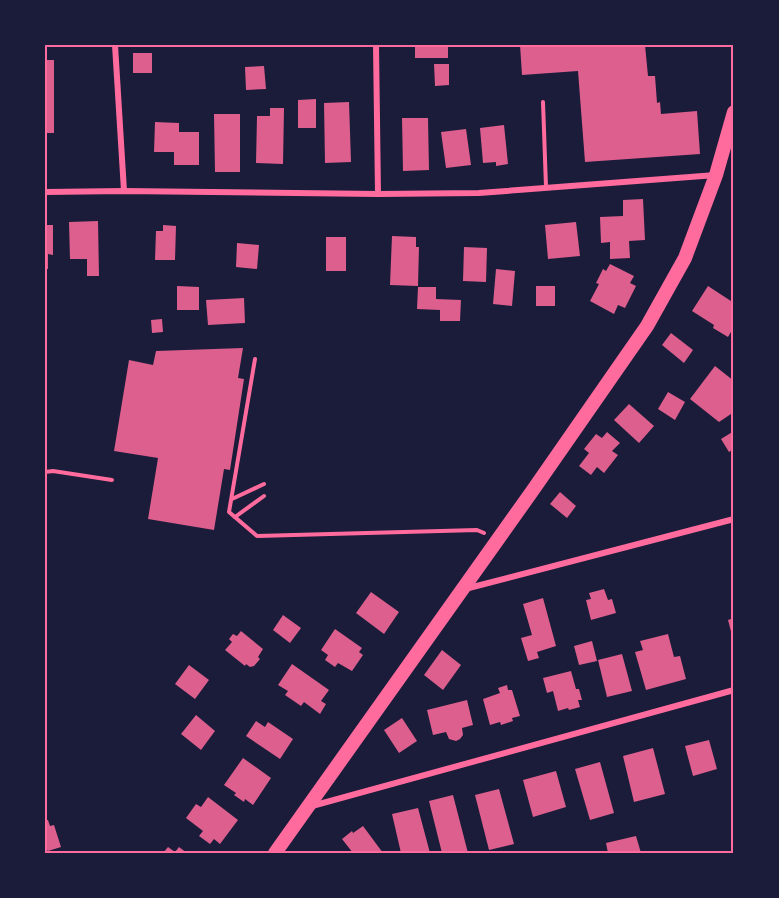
<svg xmlns="http://www.w3.org/2000/svg" width="779" height="898" font-family="Arial,sans-serif">
<style>
.building{fill:#dd5f8e}
.lines{fill:none;stroke-linecap:round;stroke-linejoin:round}
.path{stroke:#ff6b9d;stroke-width:4}
.service{stroke:#ff6b9d;stroke-width:4}
.minor{stroke:#ff6b9d;stroke-width:6}
.primary{stroke:#ff6b9d;stroke-width:14}
.neatline{fill:none;stroke:#ff6b9d;stroke-width:2}
</style>
<rect width="100%" height="100%" fill="#1b1b3a"/>
<g class="building">
<path d="M415,45H452V47H448V58H415Z"/>
<path d="M520,45H645L648,76H655L657,103L660,102L661,114L697,111L700,154L585,162L578,71L522,75Z"/>
<rect x="133" y="53" width="19" height="20"/>
<rect x="45" y="60" width="9" height="73"/>
<path d="M434,64H449V85L435,86Z"/>
<path d="M264,66L266,89L246,90L245,67Z"/>
<path d="M316,99V128H298V100Z"/>
<path d="M349,102L351,162L325,163L324,103Z"/>
<path d="M270,108H284L283,164L256,163L257,116H270Z"/>
<path d="M214,114H240V172H215Z"/>
<path d="M402,118H428L429,170L403,171Z"/>
<path d="M155,122L179,123V132H199V165H174V152H154Z"/>
<path d="M504,125L508,164L496,166V162L483,163L480,128Z"/>
<path d="M466,129L471,165L446,168L441,132Z"/>
<path d="M643,199L645,240L629,241L630,258L610,259V242L601,243L600,217L623,216V200Z"/>
<path d="M98,221L99,276H87V259H70L69,222Z"/>
<path d="M576,222L580,256L548,259L545,225Z"/>
<path d="M45,225H53V255L48,254V269H45Z"/>
<path d="M163,225L176,226L175,260H155L156,231H163Z"/>
<path d="M392,236L416,237V247H419L418,286L390,285Z"/>
<rect x="326" y="237" width="20" height="34"/>
<path d="M237,243L259,245L257,269L236,267Z"/>
<path d="M464,247L487,248L486,282L463,281Z"/>
<path d="M610,264L634,276L630,283L636,286L625,308L618,305L614,314L590,301L599,284L596,283L603,269L606,271Z"/>
<path d="M496,269L515,271L512,306L493,304Z"/>
<path d="M177,286L199,287V310H177Z"/>
<rect x="536" y="286" width="19" height="20"/>
<path d="M708,286L734,303V327L728,337L713,328L714,325L692,311Z"/>
<path d="M418,287H436V299L461,300L460,321H440V310L417,309Z"/>
<path d="M244,298L245,323L208,325L206,300Z"/>
<path d="M162,319L163,332L152,333L151,320Z"/>
<path d="M671,333L693,350L684,363L662,345Z"/>
<path d="M243,348L238,378L244,379L230,470L224,469L214,530L148,519L158,458L114,451L129,360L153,365L156,351Z"/>
<path d="M715,366L734,381V412L719,422L690,399Z"/>
<path d="M668,392L685,402L675,420L658,409Z"/>
<path d="M629,404L654,426L639,443L614,420Z"/>
<path d="M734,431V449L729,452L721,439Z"/>
<path d="M607,432L620,443L612,451L618,455L604,473L597,467L591,475L579,466L589,453L584,449L596,434L602,438Z"/>
<path d="M560,492L576,506L567,518L550,504Z"/>
<path d="M604,589L608,600L612,599L616,613L591,620L586,600L591,599L589,593Z"/>
<path d="M371,592L399,612L384,634L356,613Z"/>
<path d="M543,598L556,646L537,652L539,658L528,661L521,638L532,635L523,604Z"/>
<path d="M283,615L301,628L290,643L273,630Z"/>
<path d="M734,618V639H733L728,620Z"/>
<path d="M335,629L362,648L359,652L363,655L352,671L338,663L335,667L325,660L328,655L321,650Z"/>
<path d="M241,631L263,649L258,657L260,659L254,666L250,667L246,664L245,666L225,650L232,642L229,639L233,634L237,636Z"/>
<path d="M668,634L674,657L680,656L686,679L646,690L635,652L643,650L640,641Z"/>
<path d="M592,641L597,661L579,665L574,646Z"/>
<path d="M442,650L461,665L443,690L424,675Z"/>
<path d="M622,654L632,691L607,697L598,660Z"/>
<path d="M292,664L329,690L321,701L326,704L320,714L304,702L301,706L285,695L288,691L278,685Z"/>
<path d="M189,665L209,680L195,699L175,684Z"/>
<path d="M571,671L576,689H579L582,700H578L580,707L569,710L568,708L558,711L553,691L547,693L543,678Z"/>
<path d="M507,685L508,690H512L520,716L512,718L513,721L501,725L500,722L490,725L483,699L500,693L498,688Z"/>
<path d="M467,700L473,725L462,728L463,735L460,739L456,741L449,739L446,732L433,735L427,710Z"/>
<path d="M196,715L215,731L201,750L181,734Z"/>
<path d="M402,718L417,741L399,753L384,730Z"/>
<path d="M256,721L265,727L268,722L293,739L280,759L246,736Z"/>
<path d="M709,740L717,769L693,776L685,746Z"/>
<path d="M653,748L665,794L634,802L623,756Z"/>
<path d="M243,758L271,778L253,805L245,799L244,802L234,795L236,793L224,785Z"/>
<path d="M600,762L614,813L590,820L575,769Z"/>
<path d="M556,771L566,807L533,817L523,780Z"/>
<path d="M499,789L514,844L489,850L475,795Z"/>
<path d="M453,795L468,853H442L429,801Z"/>
<path d="M208,797L238,820L220,844L214,839L210,844L199,836L203,831L186,818L196,804L201,807Z"/>
<path d="M418,808L430,853H401L392,814Z"/>
<path d="M45,820H48L50,826L54,825L61,847L48,851L47,850L45,851Z"/>
<path d="M363,826L383,853H353L342,839L352,831L353,833Z"/>
<path d="M636,836L641,853H608L606,843Z"/>
<path d="M168,847L175,852L179,847L187,853H163Z"/>
</g>
<g class="lines">
<g class="path">
<path d="M255,359L229,512L257,536L477,530L484,533"/>
<path d="M232,499L264,484"/>
<path d="M235,517L264,496"/>
</g>
<g class="service">
<path d="M543,102L546,187"/>
<path d="M45,472L53,471L112,480"/>
</g>
<g class="minor">
<path d="M115,45L124,191"/>
<path d="M376,45L378,194"/>
<path d="M45,192L124,191L378,194L479,193L716,175"/>
<path d="M465,589L734,519"/>
<path d="M312,806L734,690"/>
</g>
<path class="primary" d="M275,853L533,490L647,326L685,258L716,175L734,112"/>
</g>
<rect width="779" height="898" fill="none" stroke="#1b1b3a" stroke-width="93"/>
<rect x="46" y="46" width="686" height="806" class="neatline"/>
</svg>
